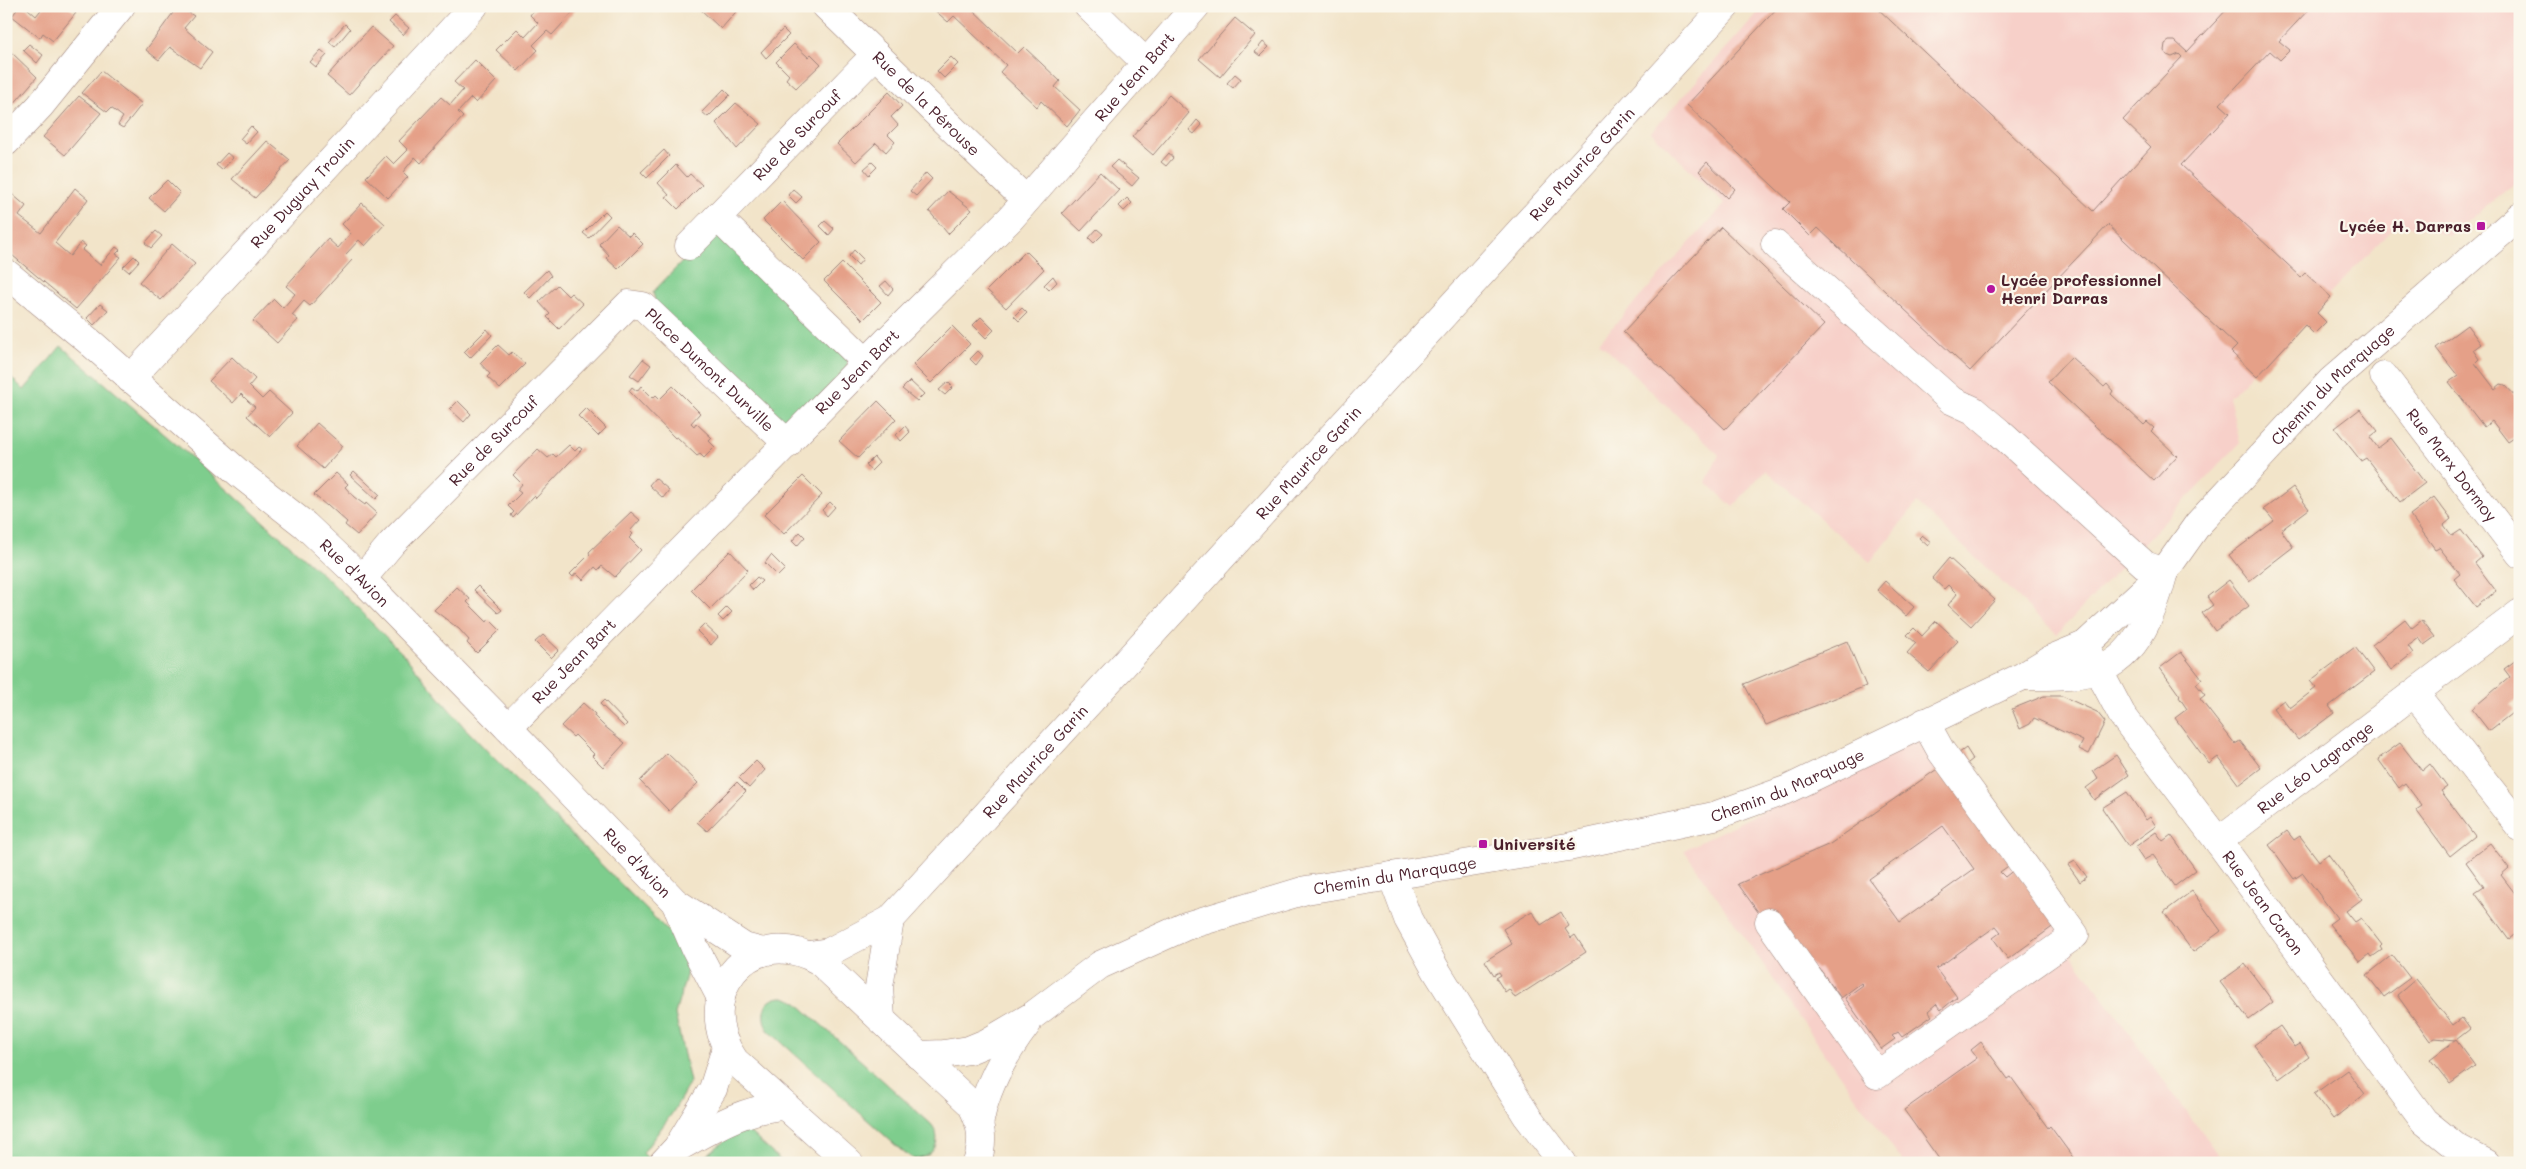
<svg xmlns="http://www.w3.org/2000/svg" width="2526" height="1169" font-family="Mali,sans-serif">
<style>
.built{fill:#f7d0c9}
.green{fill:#7ecd8d;stroke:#64765c}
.building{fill:#e5a088;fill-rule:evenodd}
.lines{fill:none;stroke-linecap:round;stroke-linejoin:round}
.minor-casing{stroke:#9e827a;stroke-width:29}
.major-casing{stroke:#9e827a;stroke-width:29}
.minor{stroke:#fff;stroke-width:28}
.major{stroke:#fff;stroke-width:28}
.poi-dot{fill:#b5179e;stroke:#fbf7ec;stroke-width:2}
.labels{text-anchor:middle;stroke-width:4.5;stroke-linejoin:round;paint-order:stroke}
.street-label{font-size:16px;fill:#4a1f2b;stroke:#fbf7ec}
.poi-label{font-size:16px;font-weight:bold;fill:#4a1f2b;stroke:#fbf7ec;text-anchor:start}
</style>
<rect width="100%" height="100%" fill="#fbf7ec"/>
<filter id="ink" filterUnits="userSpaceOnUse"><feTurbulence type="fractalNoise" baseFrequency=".02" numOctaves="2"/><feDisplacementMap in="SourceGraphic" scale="10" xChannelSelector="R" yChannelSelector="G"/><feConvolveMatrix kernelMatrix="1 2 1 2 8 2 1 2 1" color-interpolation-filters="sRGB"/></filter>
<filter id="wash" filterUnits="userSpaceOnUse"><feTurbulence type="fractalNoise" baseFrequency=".0096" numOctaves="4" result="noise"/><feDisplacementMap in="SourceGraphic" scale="20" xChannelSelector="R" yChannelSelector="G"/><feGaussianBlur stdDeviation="1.12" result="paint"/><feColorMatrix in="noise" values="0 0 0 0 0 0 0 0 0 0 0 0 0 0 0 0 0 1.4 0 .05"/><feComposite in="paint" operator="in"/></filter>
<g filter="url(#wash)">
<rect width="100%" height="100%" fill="#f2e4c9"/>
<g class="built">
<path d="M1764,6H2520V179L2450,236L2398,223L2229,397L2240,443L2057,634L1917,503L1870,562L1765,470L1733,507L1706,482L1719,455L1599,342L1725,204L1651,132Z"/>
<path d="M1923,731L2079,940L2072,955L2224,1163H1904L1841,1077L1684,850Z"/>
</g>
<g class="green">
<path d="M711,232H725L848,353L847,369L793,424L780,426L656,305L653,292Z"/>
<path d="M61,346L191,457L332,583L403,654L464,727L495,759L666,929L690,962L675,1014L690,1082L673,1112L643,1153L652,1163H6V372L24,390Z"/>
<path d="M785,997L796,1002L931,1124C944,1139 934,1159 914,1159L903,1152L768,1030C759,1015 764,996 785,997Z"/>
<path d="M743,1126L783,1163H697Z"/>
</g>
<g id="blocks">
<g class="building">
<path d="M20,6L27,8L36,16L44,6H67L76,13L53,41L43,33L40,38L12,16Z"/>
<path d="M178,6L194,16L184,28L212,52L200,68L170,47L159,60L146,50Z"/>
<path d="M537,6H579L552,35L547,31L533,45L538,50L518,71L496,50L517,29L525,37L538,23L530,15Z"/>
<path d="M697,6H741L721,29Z"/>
<path d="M930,6H969L1018,53L1024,47L1060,81L1055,87L1080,110L1067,126L1041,101L1037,107L1000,72L1006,65L954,16L948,22Z"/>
<path d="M1779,6H1875L2093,211L2151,147L2123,120L2182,57L2179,54L2172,57L2167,55L2164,51L2165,44L2169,41H2175L2187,52L2230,6H2312L2279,41L2290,50L2280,60L2270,51L2220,104L2230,113L2181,165L2301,277L2305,273L2331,297L2317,313L2326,322L2314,334L2305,325L2257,377L2231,352L2237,346L2108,225L1970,371L1818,228L1810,236L1783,209L1790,202L1687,105Z"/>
<path d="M395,16L409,28L403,35L389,22Z"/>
<path d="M1235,18L1255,35L1220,77L1199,59Z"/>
<path d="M345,24L350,29L335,47L329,42Z"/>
<path d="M371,27L393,46L349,95L327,76Z"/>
<path d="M783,29L789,35L766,58L761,52Z"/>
<path d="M1263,42L1269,47L1260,56L1255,52Z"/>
<path d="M29,44L43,55L37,63L23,50Z"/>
<path d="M794,44L808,57L811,54L821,64L796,88L786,79L789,75L776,62Z"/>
<path d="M321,50L327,55L316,67L310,62Z"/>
<path d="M10,51L37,77L6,113V55Z"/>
<path d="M951,57L958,64L944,78L937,71Z"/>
<path d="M475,60L496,81L476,103L471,98L458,112L463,117L421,163L415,157L403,172L408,177L388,198L366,177L386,156L394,164L408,150L399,141L441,97L450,105L463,90L454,82Z"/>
<path d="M101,71L142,104L123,128L118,125L123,117L111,108L107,112L82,93Z"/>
<path d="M1235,74L1241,79L1233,88L1227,83Z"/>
<path d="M724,89L730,95L708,117L702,112Z"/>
<path d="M889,92L902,106L891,117L898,125L888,135L895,142L886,152L876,143L856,162L837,144Z"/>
<path d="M1169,95L1189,113L1153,155L1132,137Z"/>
<path d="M79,96L101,113L65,155L43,137Z"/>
<path d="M736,103L761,124L737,149L716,123Z"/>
<path d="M1197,120L1202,125L1194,134L1189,130Z"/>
<path d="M251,126L257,132L246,144L240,139Z"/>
<path d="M267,141L290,160L255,198L232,179Z"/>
<path d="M664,150L669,156L647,178L641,172Z"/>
<path d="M227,153L233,158L222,170L216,165Z"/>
<path d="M1169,153L1173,158L1166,166L1161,162Z"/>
<path d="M1117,160L1139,178L1132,186L1110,167Z"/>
<path d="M872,162L877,167L869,175L864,169Z"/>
<path d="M1707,162L1735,189L1727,198L1699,171Z"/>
<path d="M676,165L687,177L690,174L702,185L678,209L666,197L669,195L658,183Z"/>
<path d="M1100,172L1119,190L1081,231L1062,213Z"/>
<path d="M926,173L932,179L916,196L910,191Z"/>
<path d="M167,180L180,193L164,211L149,198Z"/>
<path d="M75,188L88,199L55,243L70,256L81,242L86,246L82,250L100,265L116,247L120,250L116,254L121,257L76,309L6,250V189L26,206L19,216L41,233Z"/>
<path d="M793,189L802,197L796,203L788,195Z"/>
<path d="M948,191L972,210L948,234L929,211Z"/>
<path d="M1127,198L1132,203L1124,211L1119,206Z"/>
<path d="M782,201L821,242L803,260L763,220Z"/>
<path d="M362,203L385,224L365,246L359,240L346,254L352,260L310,306L304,301L292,315L298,320L277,343L253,321L274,299L283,308L295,294L286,286L328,239L338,248L351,233L342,224Z"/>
<path d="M605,211L610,216L589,238L583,233Z"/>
<path d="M825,221L834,229L829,235L820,226Z"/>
<path d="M617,225L629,236L632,233L643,244L618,269L606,258L609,255L599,244Z"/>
<path d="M1721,227L1824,325L1725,429L1623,332Z"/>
<path d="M1097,229L1103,234L1094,243L1089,238Z"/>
<path d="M156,231L162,236L151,248L145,243Z"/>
<path d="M172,244L195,264L161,300L139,282Z"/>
<path d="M854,250L863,259L858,265L849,256Z"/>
<path d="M1026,251L1044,269L1006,308L987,290Z"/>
<path d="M134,256L139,261L129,272L123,267Z"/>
<path d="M842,263L881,302L863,320L824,281Z"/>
<path d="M547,270L551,276L530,298L524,292Z"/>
<path d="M1053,276L1057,282L1049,290L1044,285Z"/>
<path d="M886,281L893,289L888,295L880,286Z"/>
<path d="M557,285L568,296L571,293L583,304L559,329L547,317L550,314L539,302Z"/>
<path d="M100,304L108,310L94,325L87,318Z"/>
<path d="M1022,308L1027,313L1019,321L1014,316Z"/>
<path d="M981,317L994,330L986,338L973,325Z"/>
<path d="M2467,325L2481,344L2473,350L2479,359L2475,363L2495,389L2501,384L2505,385L2519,400L2520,434L2508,442L2492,421L2484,427L2449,382L2458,376L2436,348Z"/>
<path d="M952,326L970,344L931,383L913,365Z"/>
<path d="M487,329L492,335L470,358L464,352Z"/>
<path d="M498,345L509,355L512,352L525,364L500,389L487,377L490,374L480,363Z"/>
<path d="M978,351L983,356L976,365L970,359Z"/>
<path d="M232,357L255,379L249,386L262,399L269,392L292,413L270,437L247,416L255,407L248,401L241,394L233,403L209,381Z"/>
<path d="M2071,357L2104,387L2107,384L2113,391L2111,394L2144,425L2147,422L2154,428L2151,431L2177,456L2154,481L2048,382Z"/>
<path d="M643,359L651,365L639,381L630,375Z"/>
<path d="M910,381L924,394L917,401L902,389Z"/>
<path d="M948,382L953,387L945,395L939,390Z"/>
<path d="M641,386L653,398L656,395L660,399L673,386L700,413L691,423L694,426L696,423L712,438L709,441L715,447L704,458L700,454L697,456L677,437L675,438L629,391L632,387L637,391Z"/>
<path d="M458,401L471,414L464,422L450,409Z"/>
<path d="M878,401L896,419L858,458L839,441Z"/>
<path d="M586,408L606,428L598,436L578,416Z"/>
<path d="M2360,409L2378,431L2370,437L2378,448L2391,438L2425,483L2400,502L2366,458L2361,461L2335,428Z"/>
<path d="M317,423L343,446L323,469L297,446Z"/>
<path d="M905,426L910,432L901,441L896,435Z"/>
<path d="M569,445L575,451L579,447L582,449L536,498L534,496L513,518L511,515L514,512L508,506L521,493L517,490L522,484L513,475L538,449L548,458L553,454L556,457Z"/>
<path d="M874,457L879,463L871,471L866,465Z"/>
<path d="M354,471L380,495L376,499L350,475Z"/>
<path d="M336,473L348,484L345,487L354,497L365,505L366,503L377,513L357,535L345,525L347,522L328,505L327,506L314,495Z"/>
<path d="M803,476L822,495L784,534L764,515Z"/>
<path d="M655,478L669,490L663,498L649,485Z"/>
<path d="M2293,487L2309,509L2281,530L2293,547L2249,581L2229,555L2274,521L2264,509Z"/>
<path d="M2434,497L2451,519L2444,525L2452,536L2461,530L2482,557L2475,563L2496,591L2476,607L2454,579L2460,574L2439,547L2435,549L2410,515Z"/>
<path d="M830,502L835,507L827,516L822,510Z"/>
<path d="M631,512L640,520L630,531L633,534L629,538L641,550L615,577L602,566L598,570L595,567L583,580L576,573L573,577L570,574L590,554L589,552Z"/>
<path d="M800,532L805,537L797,546L792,541Z"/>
<path d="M1922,535L1931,542L1928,546L1919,538Z"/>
<path d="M730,551L748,570L710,609L691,590Z"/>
<path d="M771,555L785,569L778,576L765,563Z"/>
<path d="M1949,558L1995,600L1971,626L1948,605L1957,594L1948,585L1944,589L1932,578Z"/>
<path d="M757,577L762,581L753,590L749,585Z"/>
<path d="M2229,580L2249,606L2215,631L2202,613L2213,605L2207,597Z"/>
<path d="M1885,581L1914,607L1906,616L1877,590Z"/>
<path d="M478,586L502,610L498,613L474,590Z"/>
<path d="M457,587L470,599L467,602L487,622L489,619L500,630L477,653L467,643L469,640L459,629L434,610Z"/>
<path d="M727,607L732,612L723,621L718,616Z"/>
<path d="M2405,619L2412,628L2422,620L2435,637L2424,645L2419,638L2408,646L2413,653L2391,670L2372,645Z"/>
<path d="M1936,621L1958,641L1929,672L1907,653L1916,643L1907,635L1914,628L1922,636Z"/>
<path d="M704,624L718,637L711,645L697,631Z"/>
<path d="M543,635L559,650L551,658L535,642Z"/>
<path d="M1847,641L1866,686L1766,725L1744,684Z"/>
<path d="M2355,647L2374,672L2329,706L2334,713L2298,740L2273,708L2284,700L2290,708L2316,688L2310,681Z"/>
<path d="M2181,652L2202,679L2196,684L2205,695L2200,699L2235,744L2240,741L2261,768L2239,785L2218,757L2209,764L2175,718L2187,709L2179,697L2180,696L2160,668Z"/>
<path d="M2520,657V698L2512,704L2516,710L2489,731L2472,709L2510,677L2504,669Z"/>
<path d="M2044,696H2062L2097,712L2105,722L2089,754L2079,749L2083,741L2034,718L2030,724L2020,729L2012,709Z"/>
<path d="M604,700L627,724L624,727L600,704Z"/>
<path d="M583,703L595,714L594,716L603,725L625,743L603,767L592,756L594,754L575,735L573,737L561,726Z"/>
<path d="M2400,743L2422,771L2430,764L2447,787L2441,791L2475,836L2450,856L2416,810L2422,806L2405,783L2399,788L2378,759Z"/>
<path d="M1966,748L1973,759L1963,767L1955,756Z"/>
<path d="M667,753L698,783L669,811L640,781Z"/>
<path d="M2116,755L2129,775L2094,800L2086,788L2098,779L2093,771Z"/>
<path d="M756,761L765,770L749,788L739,778Z"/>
<path d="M1940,767L2011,864L2000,872L2005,877L2015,869L2055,925L2008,959L1993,938L2001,932L1996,926L1936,969L1957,997L1941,1010L1936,1004L1928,1011L1932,1016L1902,1037L1898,1032L1892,1036L1895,1039L1881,1049L1845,998L1863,985L1861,983L1841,998L1819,968L1816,969L1761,916L1738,884L1830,844ZM1943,826L1974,869L1900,922L1869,879Z"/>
<path d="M737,782L746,791L707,831L697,822Z"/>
<path d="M2127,792L2146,820L2150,817L2156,826L2128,846L2102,808Z"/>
<path d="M2287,831L2294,840L2300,836L2319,861L2328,854L2362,899L2346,911L2355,922L2361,918L2382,945L2380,947L2382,950L2372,957L2370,954L2360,962L2329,924L2337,918L2303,873L2294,879L2276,854L2269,845Z"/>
<path d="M2156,832L2163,841L2171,835L2196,870L2175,886L2153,855L2144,860L2135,847Z"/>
<path d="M2490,843L2509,868L2501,875L2520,900V934L2518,932L2509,939L2475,893L2484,887L2466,862Z"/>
<path d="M2075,861L2087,877L2080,882L2068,865Z"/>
<path d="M2192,891L2221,931L2193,952L2164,912Z"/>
<path d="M1532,911L1541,925L1561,912L1569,926L1565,929L1571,938L1575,935L1586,952L1515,998L1509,989L1505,992L1496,978L1501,975L1499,972L1494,975L1485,961L1512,944L1503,929Z"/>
<path d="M2392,955L2410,978L2384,997L2367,975Z"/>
<path d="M2245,964L2273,1002L2249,1020L2220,982Z"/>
<path d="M2416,979L2453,1025L2462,1018L2470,1029L2456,1040L2435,1038L2430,1041L2397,995Z"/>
<path d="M2280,1026L2295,1047L2300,1044L2309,1057L2279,1079L2254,1045Z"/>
<path d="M2456,1040L2475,1066L2450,1084L2430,1059Z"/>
<path d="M1981,1042L2008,1079L2011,1077L2048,1128L2050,1126L2077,1163H1942L1904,1110L1977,1058L1971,1050Z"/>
<path d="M2347,1070L2365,1094L2333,1119L2314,1094Z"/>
</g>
</g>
</g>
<g filter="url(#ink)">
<use href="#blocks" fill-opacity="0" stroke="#9e827a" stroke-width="1"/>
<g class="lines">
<g class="minor-casing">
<g id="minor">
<path id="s1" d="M826,6L1026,200"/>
<path d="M1088,6L1145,62"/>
<path d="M717,217L867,363"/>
<path d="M1775,244L1951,400L1973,410L1999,432L2145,565L2164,572"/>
<path id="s2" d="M689,246L876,54"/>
<path id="s3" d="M6,273L91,343L240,474L305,525L362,579L508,728L675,902L744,947L763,952"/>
<path id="s4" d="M2384,376L2520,554"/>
<path id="s5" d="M130,379L474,6"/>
<path id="s6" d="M362,579L392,543L629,304L643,306L788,444"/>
<path id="s7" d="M2085,645L2122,715L2218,841L2424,1121L2456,1147L2486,1163"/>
<path d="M2025,676C2049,676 2075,677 2098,670C2138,657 2155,607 2164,572"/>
<path d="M2415,694L2520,827"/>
<path id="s8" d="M508,728L887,341L1011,218L1196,6"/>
<path id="s9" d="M2218,841L2520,613"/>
<path d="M1392,876L1408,919L1436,970L1527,1116L1563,1163"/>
<path d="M675,902L695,948L721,998"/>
<path d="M1769,922L1877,1075L2075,935L1941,751L1925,722"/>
<path id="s10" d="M809,955L829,952L890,920L1726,6"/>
<path d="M881,1019L879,987L890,920"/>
<path id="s11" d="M918,1055L944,1054L969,1050L986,1043L1032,1016L1100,965L1186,926L1306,890L1568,847L1714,816L1786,790L2023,676L2051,659L2085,645L2164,572L2198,524L2331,381L2520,216"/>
<path d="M980,1120C987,1084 1005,1053 1027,1024"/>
<path d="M679,1147C713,1128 745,1108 785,1106"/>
<path d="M663,1163L677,1148L713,1089L726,1048"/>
<path d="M849,1163L735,1061C689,998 748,920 819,961L971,1104C982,1124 984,1141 977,1163"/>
</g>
</g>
<g class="major-casing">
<path id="major" d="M6,142L40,106L121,6"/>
</g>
<use href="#minor" class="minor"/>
<use href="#major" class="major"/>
</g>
</g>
<g class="poi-dot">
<rect x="2476" y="221" width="10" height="10" rx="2.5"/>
<circle cx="1991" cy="289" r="5"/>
<rect x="1478" y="839" width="10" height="10" rx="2.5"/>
</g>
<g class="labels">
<g class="street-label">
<text dy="6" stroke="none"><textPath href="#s8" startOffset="904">Rue Jean Bart</textPath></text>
<text dy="6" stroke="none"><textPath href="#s1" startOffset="140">Rue de la Pérouse</textPath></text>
<text dy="6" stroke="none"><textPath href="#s2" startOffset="155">Rue de Surcouf</textPath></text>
<text dy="6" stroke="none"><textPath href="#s10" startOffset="1114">Rue Maurice Garin</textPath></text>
<text dy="6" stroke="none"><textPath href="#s5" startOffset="254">Rue Duguay Trouin</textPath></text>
<text dy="6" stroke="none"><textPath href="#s6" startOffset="490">Place Dumont Durville</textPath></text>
<text dy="6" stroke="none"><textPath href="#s8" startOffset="499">Rue Jean Bart</textPath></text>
<text dy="6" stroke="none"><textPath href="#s11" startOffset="1612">Chemin du Marquage</textPath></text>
<text dy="6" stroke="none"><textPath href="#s6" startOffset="191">Rue de Surcouf</textPath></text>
<text dy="6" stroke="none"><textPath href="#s10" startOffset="709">Rue Maurice Garin</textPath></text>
<text dy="6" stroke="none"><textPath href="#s4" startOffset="112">Rue Marx Dormoy</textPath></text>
<text dy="6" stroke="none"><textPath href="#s3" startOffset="460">Rue d'Avion</textPath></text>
<text dy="6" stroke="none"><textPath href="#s8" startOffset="94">Rue Jean Bart</textPath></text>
<text dy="6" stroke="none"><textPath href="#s10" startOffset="304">Rue Maurice Garin</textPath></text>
<text dy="6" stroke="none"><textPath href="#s9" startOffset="122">Rue Léo Lagrange</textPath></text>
<text dy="6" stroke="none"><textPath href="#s11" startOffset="922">Chemin du Marquage</textPath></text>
<text dy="6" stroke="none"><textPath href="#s3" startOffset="865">Rue d'Avion</textPath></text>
<text dy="6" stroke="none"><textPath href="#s11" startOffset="518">Chemin du Marquage</textPath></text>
<text dy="6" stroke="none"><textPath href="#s7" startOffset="314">Rue Jean Caron</textPath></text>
</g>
<g class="poi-label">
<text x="2471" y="232" text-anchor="end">Lycée H. Darras</text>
<text x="2001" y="286">Lycée professionnel<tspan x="2001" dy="18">Henri Darras</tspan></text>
<text x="1493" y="850">Université</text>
</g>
</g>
<rect width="2526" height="1169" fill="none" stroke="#fbf7ec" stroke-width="25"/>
</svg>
